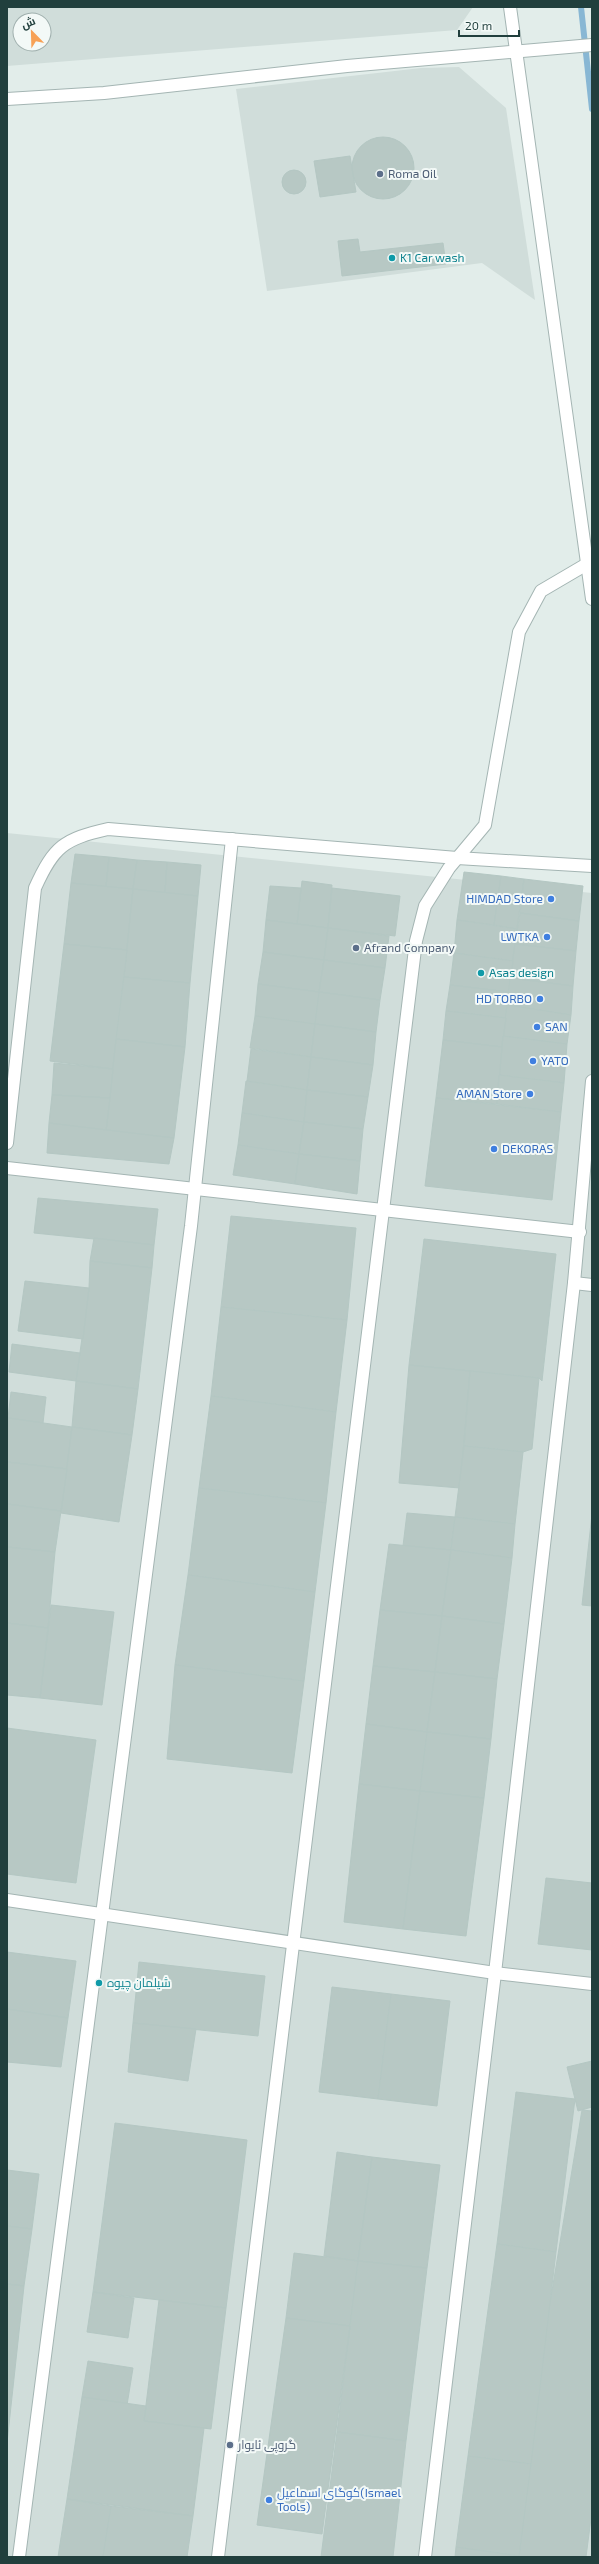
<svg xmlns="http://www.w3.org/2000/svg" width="599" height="2564" font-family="'Exo 2',Cairo,sans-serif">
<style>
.built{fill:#d0ddda;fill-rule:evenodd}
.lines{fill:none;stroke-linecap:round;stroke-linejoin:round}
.stream{stroke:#88b7d4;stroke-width:6}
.building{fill:#b7c8c4;stroke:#b4c7c3}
.minor-casing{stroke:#a4b5b3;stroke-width:14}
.minor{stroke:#fff;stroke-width:12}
.service-dot{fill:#5c6f8a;stroke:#f3f9f7;stroke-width:1.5}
.culture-dot{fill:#0f9aa8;stroke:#f3f9f7;stroke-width:1.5}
.shop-dot{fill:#3f7fe0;stroke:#f3f9f7;stroke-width:1.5}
.labels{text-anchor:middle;stroke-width:4;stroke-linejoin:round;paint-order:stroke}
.service-label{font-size:12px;fill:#4e5e75;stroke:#f3f9f7;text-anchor:start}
.culture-label{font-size:12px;fill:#0d838f;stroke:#f3f9f7;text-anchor:start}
.shop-label{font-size:12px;fill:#366cbe;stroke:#f3f9f7;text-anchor:end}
</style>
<rect width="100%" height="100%" fill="#e2edea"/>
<g class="built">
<path d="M7,7H473L457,30L7,66ZM20,20H44V44H20Z"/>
<path d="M459,67L506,108L535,300L482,263L267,291L236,89L421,68Z"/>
<path d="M7,833L592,893V2557H7Z"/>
</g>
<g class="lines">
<path class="stream" d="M581,7L592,109"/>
</g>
<g class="building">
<circle cx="383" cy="168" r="31"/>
<path d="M350,156L356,192L320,197L314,161Z"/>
<circle cx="294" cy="182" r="12"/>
<path d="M358,239L360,252L443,243L446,264L342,276L338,241Z"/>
<path d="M75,854L109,857L106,887L71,883Z"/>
<path d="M109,857L137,860L133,889L106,887Z"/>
<path d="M137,860L167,862L165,893L133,889Z"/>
<path d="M167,862L201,865L198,896L165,893Z"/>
<path d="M464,872L501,876L494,925L457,920Z"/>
<path d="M501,876L524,879L517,929L494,925Z"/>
<path d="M524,879L583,886L579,921L520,913Z"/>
<path d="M302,881L332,885L328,928L297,924Z"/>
<path d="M71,883L133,889L127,950L64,944Z"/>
<path d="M270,886L301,888L297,924L266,920Z"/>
<path d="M332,888L400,896L395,936L328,928Z"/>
<path d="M133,889L198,896L190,983L124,977Z"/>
<path d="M520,913L579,921L576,951L515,944Z"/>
<path d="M266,920L328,928L324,960L263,952Z"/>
<path d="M457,920L517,929L513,961L454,953Z"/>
<path d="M328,928L389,936L385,968L324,960Z"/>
<path d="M64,944L127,950L113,1069L50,1061Z"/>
<path d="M515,944L576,951L573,986L510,978Z"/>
<path d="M263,952L324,960L319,992L258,984Z"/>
<path d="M454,953L513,961L509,992L450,985Z"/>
<path d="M324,960L385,968L380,1000L319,992Z"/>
<path d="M124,977L190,983L185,1047L116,1039Z"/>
<path d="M510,978L573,986L571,1015L507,1005Z"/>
<path d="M258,984L319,992L315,1024L255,1016Z"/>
<path d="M450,985L509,992L506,1018L446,1011Z"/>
<path d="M319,992L380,1000L376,1032L315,1024Z"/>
<path d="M507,1005L571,1015L567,1044L503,1036Z"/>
<path d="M446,1011L506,1018L502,1047L443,1040Z"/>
<path d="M255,1016L315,1024L311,1057L250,1048Z"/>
<path d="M315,1024L376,1032L373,1065L311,1057Z"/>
<path d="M503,1036L567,1044L564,1083L499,1075Z"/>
<path d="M116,1039L185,1047L174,1138L106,1131Z"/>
<path d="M443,1040L502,1047L497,1104L436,1098Z"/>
<path d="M251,1049L311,1057L307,1090L247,1081Z"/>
<path d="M311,1057L373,1065L368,1097L307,1090Z"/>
<path d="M54,1063L113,1069L110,1098L52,1095Z"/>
<path d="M499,1075L564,1083L561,1112L497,1104Z"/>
<path d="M246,1081L307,1090L304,1122L242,1113Z"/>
<path d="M307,1090L368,1097L363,1129L304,1122Z"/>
<path d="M52,1095L110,1098L106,1131L49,1123Z"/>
<path d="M436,1098L561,1112L552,1200L425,1186Z"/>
<path d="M242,1113L304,1122L299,1154L238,1145Z"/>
<path d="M304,1122L363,1129L360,1161L299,1154Z"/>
<path d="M49,1123L174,1138L169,1164L47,1153Z"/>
<path d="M238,1145L299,1154L295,1184L233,1175Z"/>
<path d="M299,1154L360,1161L357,1194L295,1184Z"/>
<path d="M38,1198L158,1209L154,1245L34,1233Z"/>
<path d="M231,1216L356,1228L347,1320L221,1307Z"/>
<path d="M94,1238L154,1245L152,1268L90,1261Z"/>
<path d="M424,1239L556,1254L542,1381L539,1378L409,1365Z"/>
<path d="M90,1261L152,1268L138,1389L76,1381L89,1288Z"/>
<path d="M25,1281L89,1288L83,1339L18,1331Z"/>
<path d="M221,1307L347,1320L336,1412L211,1396Z"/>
<path d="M12,1344L80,1353L76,1381L9,1372Z"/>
<path d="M409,1365L470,1371L460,1488L399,1483Z"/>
<path d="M470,1371L539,1378L532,1449L523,1452L464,1446Z"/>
<path d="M76,1381L138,1389L132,1435L72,1427Z"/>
<path d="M11,1392L46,1397L43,1423L8,1418Z"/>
<path d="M211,1396L336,1412L326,1503L199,1488Z"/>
<path d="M8,1418L72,1427L67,1469L7,1462Z"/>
<path d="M72,1427L132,1435L119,1522L61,1513Z"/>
<path d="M464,1446L523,1452L515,1524L455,1517Z"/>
<path d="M7,1462L67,1469L61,1511L7,1504Z"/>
<path d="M199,1488L326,1503L315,1592L188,1575Z"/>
<path d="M7,1504L61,1511L55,1552L7,1547Z"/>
<path d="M407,1513L455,1517L451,1550L403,1546Z"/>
<path d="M592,1514V1606L582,1605Z"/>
<path d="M455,1517L515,1524L512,1558L451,1550Z"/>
<path d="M389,1544L451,1550L442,1616L380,1610Z"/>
<path d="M7,1547L55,1552L48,1628L7,1623Z"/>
<path d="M451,1550L512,1558L504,1624L442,1616Z"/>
<path d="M188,1575L315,1592L304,1681L175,1665Z"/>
<path d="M51,1605L114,1612L102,1705L40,1698Z"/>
<path d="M380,1610L442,1616L435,1672L373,1666Z"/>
<path d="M442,1616L504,1624L497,1679L435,1672Z"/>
<path d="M7,1623L48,1628L40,1698L7,1695Z"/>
<path d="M175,1665L304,1681L292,1773L167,1759Z"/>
<path d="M373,1666L435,1672L427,1732L366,1724Z"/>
<path d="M435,1672L497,1679L491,1739L427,1732Z"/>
<path d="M366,1724L427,1732L420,1791L359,1784Z"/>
<path d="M7,1728L96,1740L76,1883L7,1874Z"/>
<path d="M427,1732L491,1739L484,1798L420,1791Z"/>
<path d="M359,1784L420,1791L403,1929L344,1922Z"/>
<path d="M420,1791L484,1798L466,1936L403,1929Z"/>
<path d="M546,1878L592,1883V1950L538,1944Z"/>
<path d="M7,1952L76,1961L68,2018L7,2009Z"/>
<path d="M139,1962L265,1976L258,2036L133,2023Z"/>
<path d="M332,1987L391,1994L378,2099L319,2092Z"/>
<path d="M391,1994L450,2001L437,2106L378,2099Z"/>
<path d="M7,2009L68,2018L61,2067L7,2062Z"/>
<path d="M133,2023L196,2029L188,2081L128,2072Z"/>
<path d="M592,2061V2107L578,2111L567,2067Z"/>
<path d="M516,2092L575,2099L556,2252L497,2244Z"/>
<path d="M582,2110L592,2111V2511L586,2557H519L547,2321Z"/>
<path d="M115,2123L247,2140L226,2308L93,2292Z"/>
<path d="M337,2152L372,2157L358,2261L324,2256Z"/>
<path d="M372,2157L440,2165L427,2268L358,2261Z"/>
<path d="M7,2170L39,2174L32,2229L7,2226Z"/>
<path d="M7,2226L32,2229L24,2286L7,2284Z"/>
<path d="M497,2244L556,2252L531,2464L468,2456Z"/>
<path d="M294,2253L358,2261L350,2326L286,2318Z"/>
<path d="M358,2261L427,2268L406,2441L337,2432Z"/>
<path d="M7,2284L24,2286L7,2443Z"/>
<path d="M93,2292L134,2298L128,2338L87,2332Z"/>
<path d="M159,2300L226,2308L211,2429L144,2421Z"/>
<path d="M286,2318L350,2326L322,2534L257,2525Z"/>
<path d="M88,2361L133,2368L127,2405L82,2397Z"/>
<path d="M82,2397L146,2406L144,2421L204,2428L193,2516L67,2499Z"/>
<path d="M337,2432L406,2441L393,2557H321Z"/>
<path d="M468,2456L531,2464L519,2556L456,2547Z"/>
<path d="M67,2499L111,2506L103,2557H58Z"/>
<path d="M111,2506L193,2516L187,2557H103Z"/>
<path d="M456,2547L519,2556V2557H455Z"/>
</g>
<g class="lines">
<g class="minor-casing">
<g id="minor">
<path d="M510,7L592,599"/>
<path d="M7,99L104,93L347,66L592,45"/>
<path d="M7,1143L35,888C54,846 64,839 108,829L457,858L592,866"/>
<path d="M7,1168L580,1232"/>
<path d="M574,1283L592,1285"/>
<path d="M7,1900L495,1973L592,1984"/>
<path d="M19,2557L191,1226L232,839"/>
<path d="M218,2557L416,941L425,906L449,868L485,825L519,632L541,591L587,564"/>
<path d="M425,2557L495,1973L574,1283L592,1081"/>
</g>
</g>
<use href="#minor" class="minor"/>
</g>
<g class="service-dot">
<circle cx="380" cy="174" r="4"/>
<circle cx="356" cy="948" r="4"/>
<circle cx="230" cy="2445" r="4"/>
</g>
<g class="culture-dot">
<circle cx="392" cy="258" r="4"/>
<circle cx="481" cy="973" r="4"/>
<circle cx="99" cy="1983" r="4"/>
</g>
<g class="shop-dot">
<circle cx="551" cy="899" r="4"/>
<circle cx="547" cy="937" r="4"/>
<circle cx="540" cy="999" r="4"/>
<circle cx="537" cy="1027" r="4"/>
<circle cx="533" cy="1061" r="4"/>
<circle cx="530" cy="1094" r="4"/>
<circle cx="494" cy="1149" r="4"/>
<circle cx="269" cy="2500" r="4"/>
</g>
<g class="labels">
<g class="service-label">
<text x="388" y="178">Roma Oil</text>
<text x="364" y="952">Afrand Company</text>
<text x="238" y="2449">گروپى ئايوار</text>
</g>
<g class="culture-label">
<text x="400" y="262">K1 Car wash</text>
<text x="489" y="977">Asas design</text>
<text x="107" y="1987">شيلمان چیوه</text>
</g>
<g class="shop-label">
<text x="543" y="903">HIMDAD Store</text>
<text x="539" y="941">LWTKA</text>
<text x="532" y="1003">HD TORBO</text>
<text x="545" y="1031" text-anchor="start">SAN</text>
<text x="541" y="1065" text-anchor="start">YATO</text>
<text x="522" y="1098">AMAN Store</text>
<text x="502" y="1153" text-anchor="start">DEKORAS</text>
<text x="277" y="2497" text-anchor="start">كوگای اسماعیل(Ismael<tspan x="277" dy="14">Tools)</tspan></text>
</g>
</g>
<rect width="599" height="2564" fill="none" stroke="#213f3d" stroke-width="16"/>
<g transform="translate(32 32) rotate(337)"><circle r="19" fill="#f3f9f7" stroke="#9fafad"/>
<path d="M0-3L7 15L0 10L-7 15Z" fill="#f7a156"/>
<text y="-6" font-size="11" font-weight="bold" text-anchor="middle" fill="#213f3d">ش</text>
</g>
<path d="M459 30v6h60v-6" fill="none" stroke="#213f3d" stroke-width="2"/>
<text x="465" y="30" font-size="12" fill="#213f3d" stroke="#f3f9f7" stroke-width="3" paint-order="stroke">20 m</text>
</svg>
